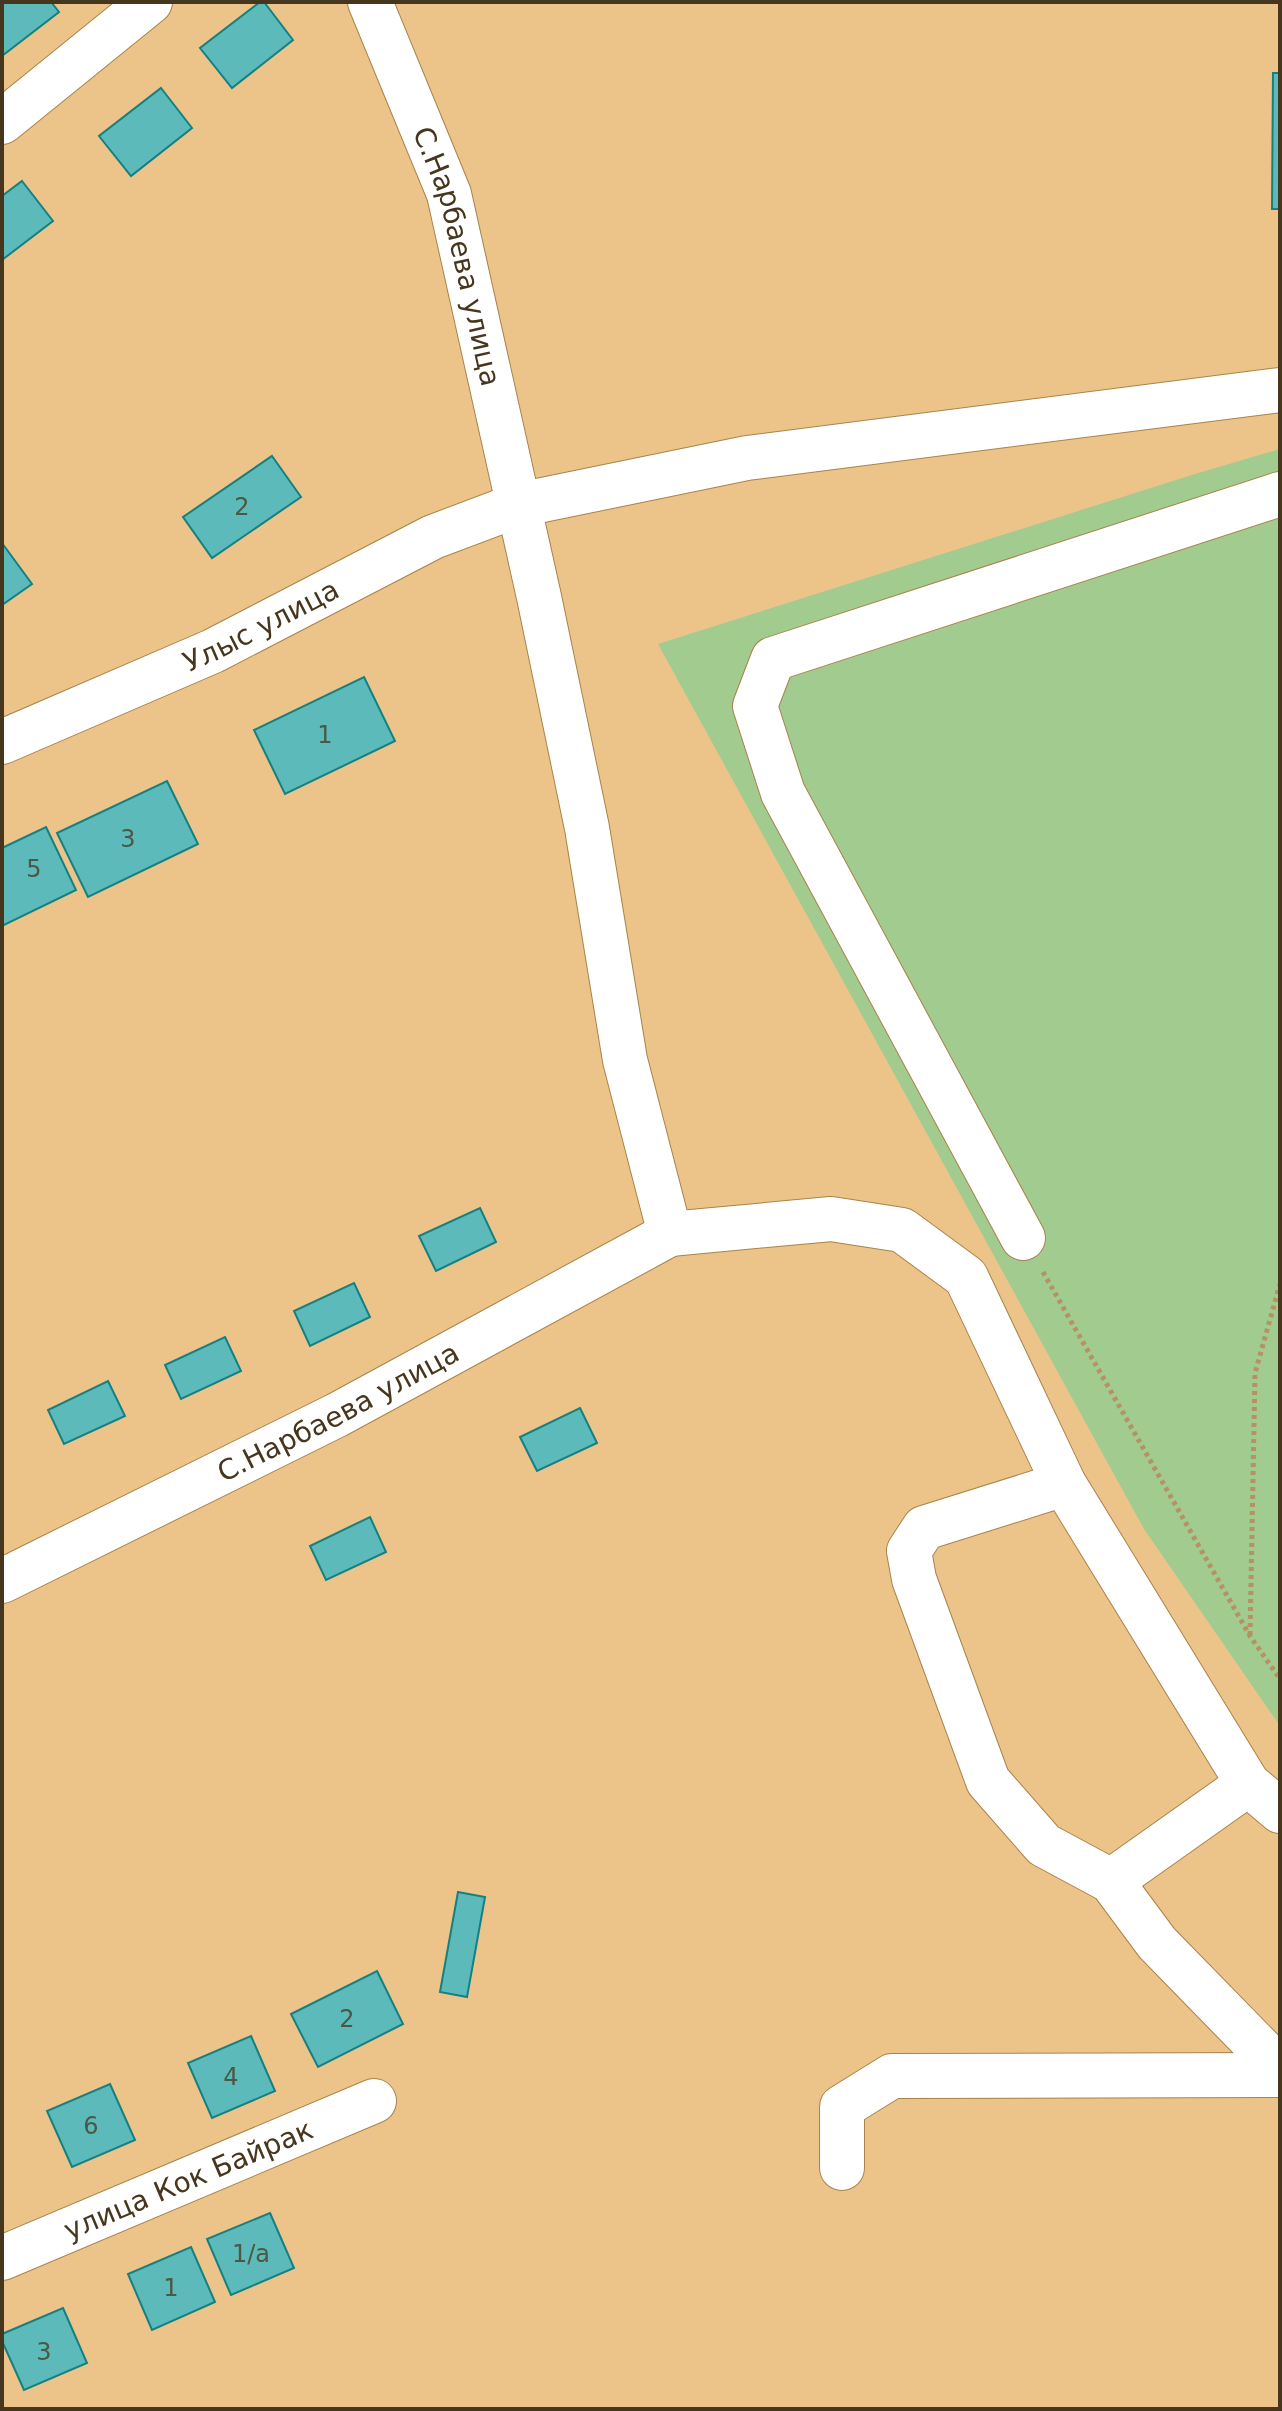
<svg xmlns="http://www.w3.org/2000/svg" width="1282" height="2411" font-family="'DejaVu Sans',sans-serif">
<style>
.green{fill:#a2cb90}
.building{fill:#5dbabb;stroke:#158081;stroke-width:2}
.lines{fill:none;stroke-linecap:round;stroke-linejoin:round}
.minor-casing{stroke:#a9834a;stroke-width:46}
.path{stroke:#b39364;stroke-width:5;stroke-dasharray:4 4;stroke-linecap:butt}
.minor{stroke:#fff;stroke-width:44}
.labels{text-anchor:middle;stroke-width:6;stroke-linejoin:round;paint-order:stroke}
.number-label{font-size:24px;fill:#4c5744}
.street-label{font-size:28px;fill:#46361d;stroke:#ecc489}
</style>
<rect width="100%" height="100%" fill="#ecc489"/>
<path class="green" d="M1280,449V1726L1144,1529L658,644L1195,474Z"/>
<g class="building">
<path d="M2,2H51L59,12L2,56Z"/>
<path d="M260,2H264L293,40L232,88L200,48Z"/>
<path d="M1273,73H1280V209H1272Z"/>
<path d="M161,88L192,128L131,176L99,136Z"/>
<path d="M22,181L53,221L2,260V196Z"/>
<path d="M272,456L301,497L212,558L183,517Z"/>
<path d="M2,543L32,584L2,605Z"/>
<path d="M364,677L395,741L285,794L254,730Z"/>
<path d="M167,781L198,844L88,897L57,833Z"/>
<path d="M46,827L76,890L2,926V848Z"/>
<path d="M480,1208L496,1242L436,1271L419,1236Z"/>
<path d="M354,1283L370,1317L310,1346L294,1311Z"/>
<path d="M225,1337L241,1371L181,1399L165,1365Z"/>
<path d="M108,1381L125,1416L64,1444L48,1410Z"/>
<path d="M580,1408L597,1443L537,1471L520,1437Z"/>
<path d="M370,1517L386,1552L326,1580L310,1546Z"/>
<path d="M458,1892L485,1897L467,1997L440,1992Z"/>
<path d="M377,1971L403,2024L318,2067L291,2014Z"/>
<path d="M251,2036L275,2091L212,2118L188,2063Z"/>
<path d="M110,2084L135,2140L72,2167L47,2111Z"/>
<path d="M270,2213L294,2268L231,2295L207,2239Z"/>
<path d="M191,2247L215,2302L152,2330L128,2274Z"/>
<path d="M63,2308L87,2363L24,2390L2,2341V2334Z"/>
</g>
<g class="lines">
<g class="minor-casing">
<g id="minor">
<path id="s1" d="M370,2L449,194L539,597L587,828L625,1060L670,1234L831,1219L902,1230L966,1277L1064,1484L1248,1784L1280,1811"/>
<path d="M2,122L150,2"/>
<path id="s2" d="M2,742L213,651L433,537L518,505L747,458L1280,390"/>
<path d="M1023,1238L783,793L755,706L773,659L1280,494"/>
<path d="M1064,1484L924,1528L909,1551L914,1579L988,1781L1044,1845L1111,1881L1157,1943L1280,2069"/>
<path id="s3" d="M2,1581L337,1415L670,1234"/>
<path d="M1111,1881L1248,1784"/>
<path d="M842,2168V2107L892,2076L1280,2075"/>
<path id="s4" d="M2,2258L374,2101"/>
</g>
</g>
<g class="path">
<path d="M1043,1272L1250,1636L1280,1679"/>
<path d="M1250,1635L1255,1373L1280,1284"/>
</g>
<use href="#minor" class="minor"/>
</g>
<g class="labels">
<g class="number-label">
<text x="242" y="515">2</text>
<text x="325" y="743">1</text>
<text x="128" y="847">3</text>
<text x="34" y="877">5</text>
<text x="347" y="2027">2</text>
<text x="231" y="2085">4</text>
<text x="91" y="2134">6</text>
<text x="251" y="2262">1/а</text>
<text x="171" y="2296">1</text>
<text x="44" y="2360">3</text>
</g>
<g class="street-label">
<text dy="10" stroke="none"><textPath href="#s1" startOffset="270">С.Нарбаева улица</textPath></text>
<text dy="10" stroke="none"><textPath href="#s2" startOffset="284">Улыс улица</textPath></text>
<text dy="10" stroke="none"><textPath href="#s3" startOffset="376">С.Нарбаева улица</textPath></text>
<text dy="10" stroke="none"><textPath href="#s4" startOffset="202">улица Кок Байрак</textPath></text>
</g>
</g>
<rect width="1282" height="2411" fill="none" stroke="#46361d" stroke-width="8"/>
</svg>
